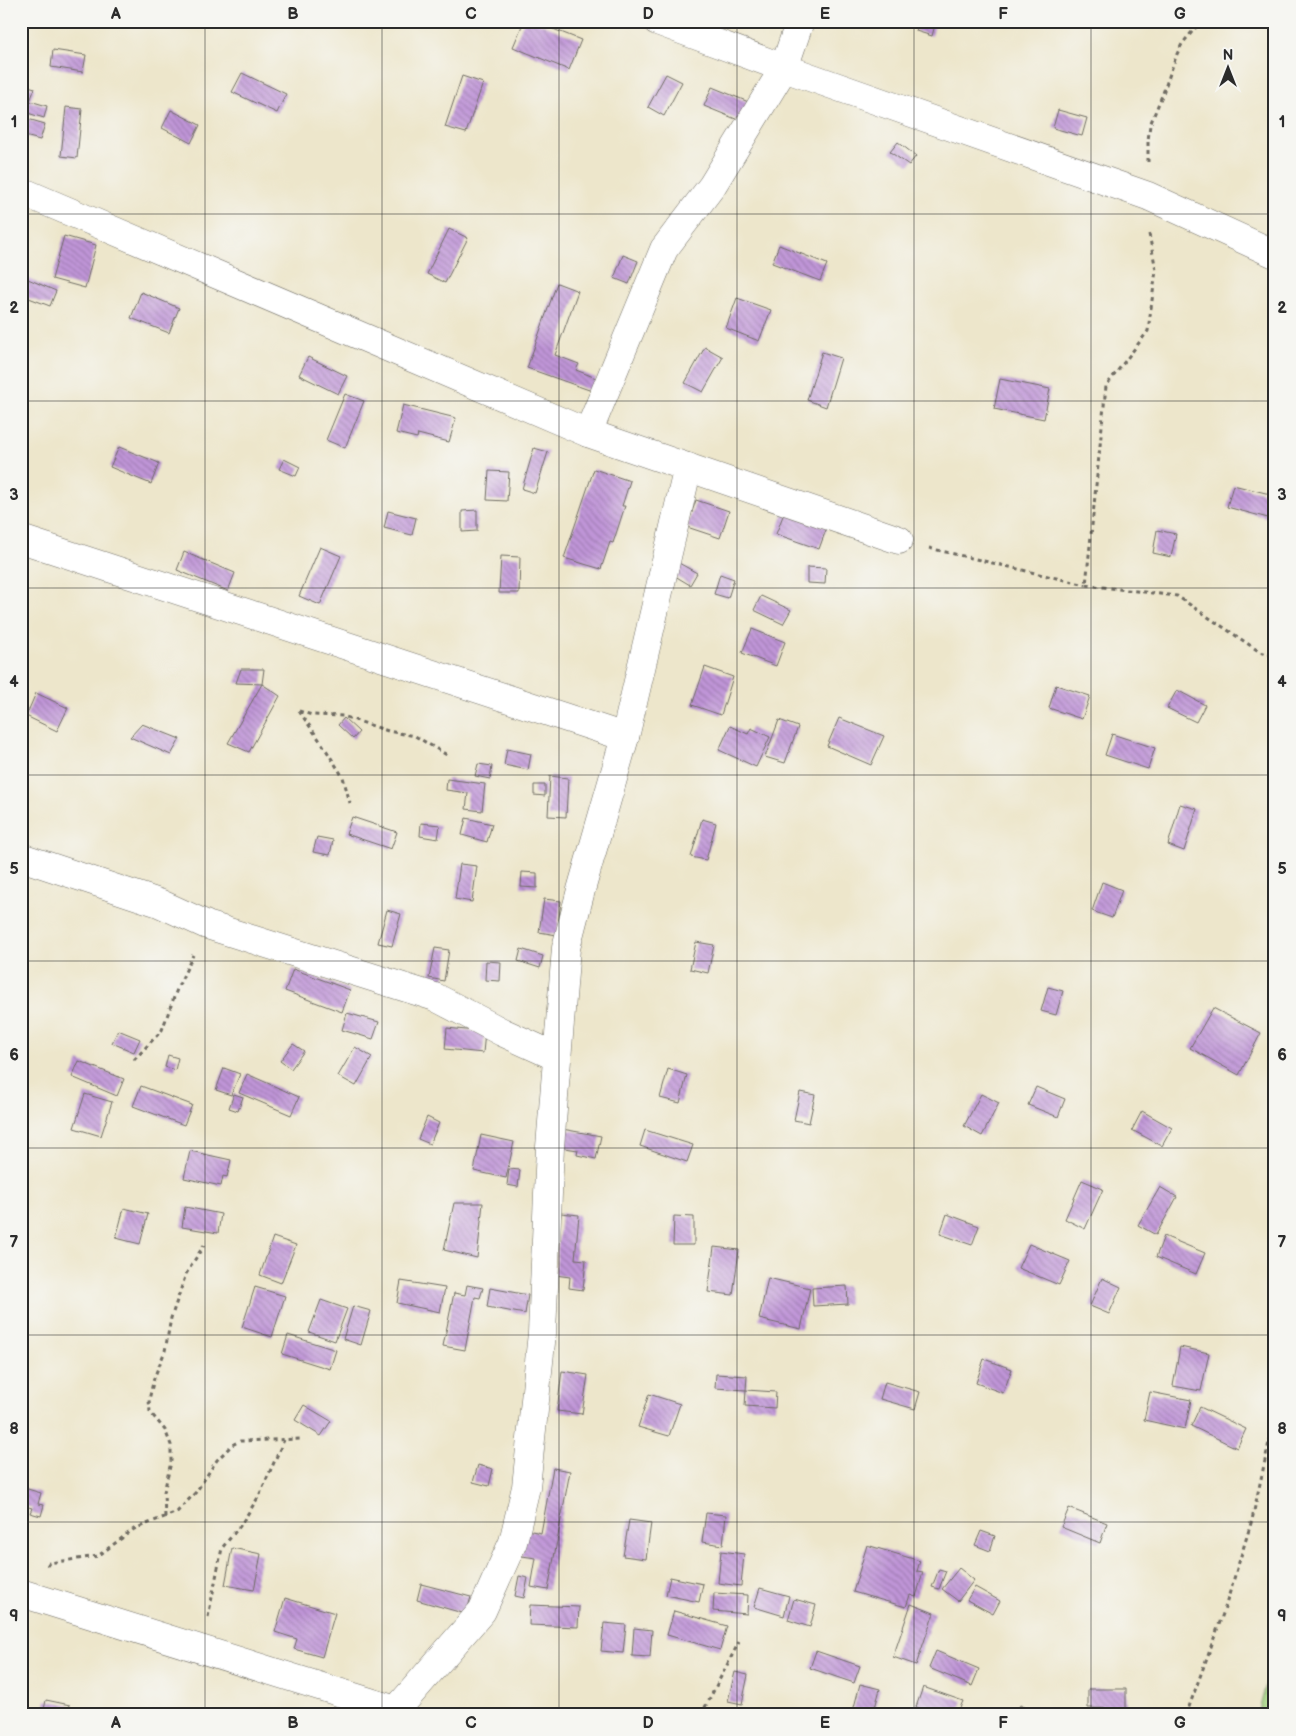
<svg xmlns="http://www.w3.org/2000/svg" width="1296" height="1736" font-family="'Balsamiq Sans',sans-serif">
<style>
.wetland{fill:url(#wetland-marsh);stroke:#677e56}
.building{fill:url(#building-back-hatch)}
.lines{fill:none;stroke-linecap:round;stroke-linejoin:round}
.minor-casing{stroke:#6f6c63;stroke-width:29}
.path{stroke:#6f6c63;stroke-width:3;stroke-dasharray:4 4;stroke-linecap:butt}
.minor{stroke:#fff;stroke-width:28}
.grid{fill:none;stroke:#2b2b2b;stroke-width:1;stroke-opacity:0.55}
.neatline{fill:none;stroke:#2b2b2b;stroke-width:2}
.grid-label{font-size:16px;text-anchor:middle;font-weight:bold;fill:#2b2b2b}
</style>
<defs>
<pattern id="wetland-marsh" width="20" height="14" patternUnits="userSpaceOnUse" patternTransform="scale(1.25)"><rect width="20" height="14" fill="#a3d280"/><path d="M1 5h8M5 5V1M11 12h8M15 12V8" fill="none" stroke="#8cb46f"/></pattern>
<pattern id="building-back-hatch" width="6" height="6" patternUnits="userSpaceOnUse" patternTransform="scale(1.25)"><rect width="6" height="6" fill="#c095d8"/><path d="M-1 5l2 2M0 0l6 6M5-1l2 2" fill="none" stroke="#9c7aaf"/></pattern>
</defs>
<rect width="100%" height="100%" fill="#f6f6f2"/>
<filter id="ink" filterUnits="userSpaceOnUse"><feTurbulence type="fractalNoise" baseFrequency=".02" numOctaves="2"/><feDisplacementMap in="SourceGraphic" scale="10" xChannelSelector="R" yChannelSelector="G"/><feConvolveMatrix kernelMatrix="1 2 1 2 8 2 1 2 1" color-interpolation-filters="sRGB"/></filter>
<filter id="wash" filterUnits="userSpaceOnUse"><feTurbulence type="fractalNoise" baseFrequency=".0096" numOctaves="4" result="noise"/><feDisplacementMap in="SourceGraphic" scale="20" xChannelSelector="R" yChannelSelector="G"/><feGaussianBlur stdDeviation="1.12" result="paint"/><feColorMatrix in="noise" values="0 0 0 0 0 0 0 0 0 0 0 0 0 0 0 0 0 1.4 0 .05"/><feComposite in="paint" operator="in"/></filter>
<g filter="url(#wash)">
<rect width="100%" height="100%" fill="#ede6cb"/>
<path class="wetland" d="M1275,1663V1715H1258L1269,1672Z"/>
<g id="blocks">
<g class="building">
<path d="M524,21H533L581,40L569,70L513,47Z"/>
<path d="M919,21H936L932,36L916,31Z"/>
<path d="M53,50L86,55L83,72L51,67Z"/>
<path d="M242,73L286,94L277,113L232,92Z"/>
<path d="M666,74L682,82L664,116L648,107Z"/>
<path d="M462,76L483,83L466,133L445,127Z"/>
<path d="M21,84L35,88L30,101L47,106L44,118L21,111Z"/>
<path d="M712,87L751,103L743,122L704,106Z"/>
<path d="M66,107L82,109L77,158L61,156Z"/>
<path d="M171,110L200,125L191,143L162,128Z"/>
<path d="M1058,110L1087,118L1082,136L1053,128Z"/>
<path d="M21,117L45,124L40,140L21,135Z"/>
<path d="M898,142L916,156L909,165L890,152Z"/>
<path d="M449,229L468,238L445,283L427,274Z"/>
<path d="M64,236L96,245L85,288L52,279Z"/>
<path d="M779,245L827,264L820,281L772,263Z"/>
<path d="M623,255L638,261L629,284L614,278Z"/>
<path d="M21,276L56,291L50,306L21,295Z"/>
<path d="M557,283L578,291L555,355L579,364L576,370L596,378L592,391L527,368Z"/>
<path d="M141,292L179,308L169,333L131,318Z"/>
<path d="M737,298L771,310L759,341L726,328Z"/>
<path d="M705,347L723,357L703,392L685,383Z"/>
<path d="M822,352L841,358L826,407L807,400Z"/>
<path d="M308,357L347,376L338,394L299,375Z"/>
<path d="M1000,379L1050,389L1044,419L994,409Z"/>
<path d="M345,394L364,401L345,448L326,440Z"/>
<path d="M403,405L456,418L449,442L418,434L417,438L396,433Z"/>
<path d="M119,447L159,463L151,484L110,467Z"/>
<path d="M534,448L548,452L535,493L522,489Z"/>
<path d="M284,459L300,467L296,476L279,469Z"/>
<path d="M594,469L630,481L622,506H625L613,543L610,542L601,569L564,558Z"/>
<path d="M489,471L509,472L507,501L487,500Z"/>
<path d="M1233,485L1274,495L1268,518L1227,507Z"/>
<path d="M696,500L729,511L720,538L687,527Z"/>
<path d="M477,510V531L462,532V511Z"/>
<path d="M388,511L416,518L412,535L384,528Z"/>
<path d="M784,513L827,527L819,549L776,534Z"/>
<path d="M1157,530L1176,534L1171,557L1153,553Z"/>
<path d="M320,547L341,556L320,605L299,596Z"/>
<path d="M184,552L235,573L228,591L177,570Z"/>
<path d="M501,556L520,557L519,593H499Z"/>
<path d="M677,562L697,573L690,585L670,573Z"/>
<path d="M807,567L826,568L825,584L807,583Z"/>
<path d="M720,574L734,579L728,598L714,594Z"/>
<path d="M761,596L791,610L783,624L754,610Z"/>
<path d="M752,629L785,642L776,666L742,653Z"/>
<path d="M705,667L733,677L721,715L692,705Z"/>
<path d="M241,669H264L262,684L280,696L249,752L228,743L262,684L236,683Z"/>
<path d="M1056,685L1090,696L1082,719L1049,708Z"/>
<path d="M1177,690L1205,705L1196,722L1167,708Z"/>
<path d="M36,693L68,708L57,731L26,716Z"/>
<path d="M344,718L359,732L353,739L338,725Z"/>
<path d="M839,718L884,736L871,765L827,746Z"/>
<path d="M779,720L798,727L785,763L765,757Z"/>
<path d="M142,724L180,739L171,755L130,737Z"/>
<path d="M730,726L748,734L751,728L770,737L756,767L719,750Z"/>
<path d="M1112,734L1155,748L1148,769L1105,755Z"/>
<path d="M507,749L531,754L528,770L504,765Z"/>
<path d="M478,764L492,766L490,779L475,776Z"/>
<path d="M550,776L568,778L566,817L548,816Z"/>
<path d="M447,779L485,784L482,811L466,809L468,793L446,790Z"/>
<path d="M534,785H545V796L534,795Z"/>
<path d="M1180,804L1197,809L1184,851L1168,845Z"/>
<path d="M352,817L397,832L391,849L346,834Z"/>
<path d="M466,818L492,824L487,842L462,835Z"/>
<path d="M702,819L716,823L706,860L691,857Z"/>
<path d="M421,823L440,825L438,839L420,836Z"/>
<path d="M317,837L333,840L330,855L313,852Z"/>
<path d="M460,864L477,866L472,902L455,899Z"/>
<path d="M522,872L537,873V888L521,887Z"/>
<path d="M1102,882L1122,890L1112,918L1092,911Z"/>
<path d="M544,899L561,901L557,935L539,932Z"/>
<path d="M387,910L401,914L392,946L378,943Z"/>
<path d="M696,942L714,945L708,973L690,969Z"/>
<path d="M435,948L449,950L444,981L429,978Z"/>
<path d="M521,949L543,956L540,968L518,961Z"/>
<path d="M486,961L501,962L500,981L485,980Z"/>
<path d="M293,969L350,990L342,1012L285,991Z"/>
<path d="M1048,987L1063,991L1056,1015L1041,1011Z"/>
<path d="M1213,1008L1261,1033L1239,1075L1190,1048Z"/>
<path d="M347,1013L379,1022L373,1039L342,1030Z"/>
<path d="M447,1028L485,1032L483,1053L445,1049Z"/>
<path d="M118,1030L140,1039L134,1052L112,1043Z"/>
<path d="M293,1044L304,1051L291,1069L280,1061Z"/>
<path d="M355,1047L372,1057L356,1086L338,1076Z"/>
<path d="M168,1055L178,1058L175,1070L165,1067Z"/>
<path d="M79,1061L124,1079L117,1096L72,1077Z"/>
<path d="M224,1068L240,1074L231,1095L216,1090Z"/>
<path d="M668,1069L687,1075L680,1103L660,1098Z"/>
<path d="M247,1074L299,1097L291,1115L239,1093Z"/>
<path d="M141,1086L192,1105L184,1125L133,1106Z"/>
<path d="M1036,1087L1065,1099L1058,1117L1028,1105Z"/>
<path d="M800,1092L815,1095L809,1123L794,1120Z"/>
<path d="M85,1094L112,1102L101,1136L74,1128Z"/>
<path d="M234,1094L243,1097L238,1111L229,1108Z"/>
<path d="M981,1094L999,1103L982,1136L964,1126Z"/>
<path d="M1142,1111L1172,1128L1162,1146L1132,1130Z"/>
<path d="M427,1117L439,1123L430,1144L418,1139Z"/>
<path d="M562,1129L601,1136L596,1159L577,1155L578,1150L558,1147Z"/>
<path d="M645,1130L693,1145L687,1162L640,1146Z"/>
<path d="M481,1135L514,1142L506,1178L474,1171Z"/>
<path d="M190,1151L231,1160L227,1177L223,1176L221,1186L184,1178Z"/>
<path d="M509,1169L520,1170L518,1187L507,1185Z"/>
<path d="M1082,1180L1103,1189L1085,1229L1065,1219Z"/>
<path d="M1160,1187L1177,1197L1156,1235L1138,1225Z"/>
<path d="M454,1203H483L477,1258L444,1250Z"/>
<path d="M185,1207L221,1214L218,1233L182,1227Z"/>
<path d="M124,1208L148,1214L140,1244L116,1238Z"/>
<path d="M561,1213L579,1215L575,1259L586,1260L583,1290L569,1288L570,1277L555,1275Z"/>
<path d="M947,1214L979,1226L972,1245L940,1234Z"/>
<path d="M674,1216L694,1217V1245H673Z"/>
<path d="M1164,1236L1205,1253L1196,1274L1156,1257Z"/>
<path d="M273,1237L296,1245L281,1283L260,1275Z"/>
<path d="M1029,1244L1070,1261L1059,1285L1018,1268Z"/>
<path d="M714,1247L739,1250L733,1295L708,1292Z"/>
<path d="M768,1278L810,1288L801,1329L759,1319Z"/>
<path d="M1102,1278L1121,1287L1109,1314L1090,1306Z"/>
<path d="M401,1281L445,1288L440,1312L397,1303Z"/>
<path d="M467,1285L483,1288L480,1298L475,1297L465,1350L443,1346L454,1293L465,1295Z"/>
<path d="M847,1286L848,1304L813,1306L812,1288Z"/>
<path d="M255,1287L285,1296L272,1337L242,1327Z"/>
<path d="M490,1288L528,1295L525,1314L487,1307Z"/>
<path d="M321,1300L347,1309L335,1341L309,1332Z"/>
<path d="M353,1306L371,1311L361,1345L343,1339Z"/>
<path d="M288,1335L336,1350L330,1369L282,1354Z"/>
<path d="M1180,1347L1209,1353L1201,1391L1173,1386Z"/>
<path d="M984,1359L1012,1369L1003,1393L976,1383Z"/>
<path d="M562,1371L588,1375L582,1414L557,1411Z"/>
<path d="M716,1374L747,1376L746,1390L715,1388Z"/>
<path d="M885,1382L920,1392L915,1409L880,1399Z"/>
<path d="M746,1390L776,1392L775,1408L745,1406Z"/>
<path d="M1150,1392L1191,1400L1185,1429L1144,1420Z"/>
<path d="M649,1394L680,1404L669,1436L638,1427Z"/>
<path d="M304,1405L331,1421L321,1436L295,1420Z"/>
<path d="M1200,1407L1246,1429L1237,1448L1191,1426Z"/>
<path d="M478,1465L493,1469L489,1486L473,1482Z"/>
<path d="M553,1468L570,1471L548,1590L531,1587L536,1558L522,1556L527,1530L541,1533Z"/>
<path d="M21,1487L41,1493L38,1504L44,1505L41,1516L30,1513L32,1508L21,1505Z"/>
<path d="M1069,1508L1107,1523L1100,1543L1061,1527Z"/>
<path d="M706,1513L726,1515L723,1545L702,1542Z"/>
<path d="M629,1520L651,1523L646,1559L623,1556Z"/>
<path d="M981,1531L995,1536L990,1551L975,1545Z"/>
<path d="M867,1545L920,1561L917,1571L923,1572L916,1597L910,1595L906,1607L853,1592Z"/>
<path d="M232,1548L261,1554L254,1590L225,1585Z"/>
<path d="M721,1551L744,1554L741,1586L718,1583Z"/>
<path d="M959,1568L974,1580L958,1601L942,1589Z"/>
<path d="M939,1569L946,1571L939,1589L932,1587Z"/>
<path d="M519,1576L528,1578L524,1598L515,1596Z"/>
<path d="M670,1577L703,1584L699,1602L666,1595Z"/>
<path d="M421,1584L471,1597L466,1614L417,1600Z"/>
<path d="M975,1587L1000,1601L993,1614L967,1600Z"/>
<path d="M760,1588L789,1596L784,1616L754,1607Z"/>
<path d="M714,1593L748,1595L747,1614L713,1611Z"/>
<path d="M285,1598L335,1613L322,1657L294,1649L297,1639L275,1632Z"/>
<path d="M794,1599L816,1605L810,1627L788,1620Z"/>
<path d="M911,1604L934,1613L916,1665L893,1657Z"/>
<path d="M530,1605L579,1607L578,1627L529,1625Z"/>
<path d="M674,1611L727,1626L720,1650L667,1635Z"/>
<path d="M604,1623L626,1625L623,1653L601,1651Z"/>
<path d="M634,1628L652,1630L650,1657L632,1656Z"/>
<path d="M816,1651L860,1666L854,1683L810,1668Z"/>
<path d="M936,1651L979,1669L972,1686L929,1668Z"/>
<path d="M735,1672L748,1675L742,1704L728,1701Z"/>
<path d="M860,1684L880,1689L873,1715H852Z"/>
<path d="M923,1687L963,1701L957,1715H939L916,1707Z"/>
<path d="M1088,1689H1126V1709L1088,1708Z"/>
<path d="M46,1700L70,1705L68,1715H43Z"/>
<path d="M1020,1705L1039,1715H1014Z"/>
</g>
</g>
</g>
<g filter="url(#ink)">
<use href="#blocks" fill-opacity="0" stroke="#6f6c63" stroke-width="1"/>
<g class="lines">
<g class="minor-casing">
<g id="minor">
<path d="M657,21L784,68L1148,196L1275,254"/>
<path d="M21,191L588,433L899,540"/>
<path d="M588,433L664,249L712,186L784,68L800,21"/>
<path d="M21,539L625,737"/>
<path d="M21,857L159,903L207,925L435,997L502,1032L557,1057"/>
<path d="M21,1593L396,1710"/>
<path d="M392,1715L482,1611L513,1542L526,1487L542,1333L550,1147L566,948L581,890L625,737L688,467"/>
</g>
</g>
<g class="path">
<path d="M1148,162V140L1150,125L1163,93L1177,54L1182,44L1201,21"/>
<path d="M1149,234L1156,270L1148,331L1106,386L1086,585L1177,596L1260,652L1275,656"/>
<path d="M929,548L1086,585"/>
<path d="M299,711L312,715L343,716L388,731L415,736L447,755"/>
<path d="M299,711L323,745L343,777L350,803"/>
<path d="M134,1060L162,1030L177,989L193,955"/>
<path d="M165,1517L164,1492L171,1462V1445L165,1430L150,1412L149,1400L154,1378L165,1351L171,1318L186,1274L204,1245"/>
<path d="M47,1566L49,1563L98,1556L134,1529L177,1512L196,1492L217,1460L232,1445L240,1441L302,1439"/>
<path d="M208,1617L222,1548L240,1526L259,1496L284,1440"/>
<path d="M701,1715L739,1642"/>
<path d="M1186,1715L1224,1611L1252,1520L1275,1415"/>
</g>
<use href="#minor" class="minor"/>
</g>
</g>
<path class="grid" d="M205,21V1715M382,21V1715M559,21V1715M737,21V1715M914,21V1715M1091,21V1715M21,214H1275M21,401H1275M21,588H1275M21,775H1275M21,961H1275M21,1148H1275M21,1335H1275M21,1522H1275"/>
<rect width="1296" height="1736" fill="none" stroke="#f6f6f2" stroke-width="55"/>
<g transform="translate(1228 68)" stroke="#f6f6f2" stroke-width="4" paint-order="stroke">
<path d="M0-4L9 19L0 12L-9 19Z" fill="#2b2b2b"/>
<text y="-8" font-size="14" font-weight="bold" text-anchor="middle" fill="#2b2b2b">N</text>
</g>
<rect x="28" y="28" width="1240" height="1680" class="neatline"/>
<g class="grid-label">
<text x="116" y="19">A</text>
<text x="293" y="19">B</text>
<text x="471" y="19">C</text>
<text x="648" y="19">D</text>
<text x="825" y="19">E</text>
<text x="1003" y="19">F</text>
<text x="1180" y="19">G</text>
<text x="14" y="127">1</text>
<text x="1282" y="127">1</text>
<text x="14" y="313">2</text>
<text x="1282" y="313">2</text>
<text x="14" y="500">3</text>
<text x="1282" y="500">3</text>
<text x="14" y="687">4</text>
<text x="1282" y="687">4</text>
<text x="14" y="874">5</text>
<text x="1282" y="874">5</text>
<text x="14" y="1060">6</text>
<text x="1282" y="1060">6</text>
<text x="14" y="1247">7</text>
<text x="1282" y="1247">7</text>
<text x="14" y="1434">8</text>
<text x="1282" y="1434">8</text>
<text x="14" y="1621">9</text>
<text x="1282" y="1621">9</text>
<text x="116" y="1728">A</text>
<text x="293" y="1728">B</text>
<text x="471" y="1728">C</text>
<text x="648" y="1728">D</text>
<text x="825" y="1728">E</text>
<text x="1003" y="1728">F</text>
<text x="1180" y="1728">G</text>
</g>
</svg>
